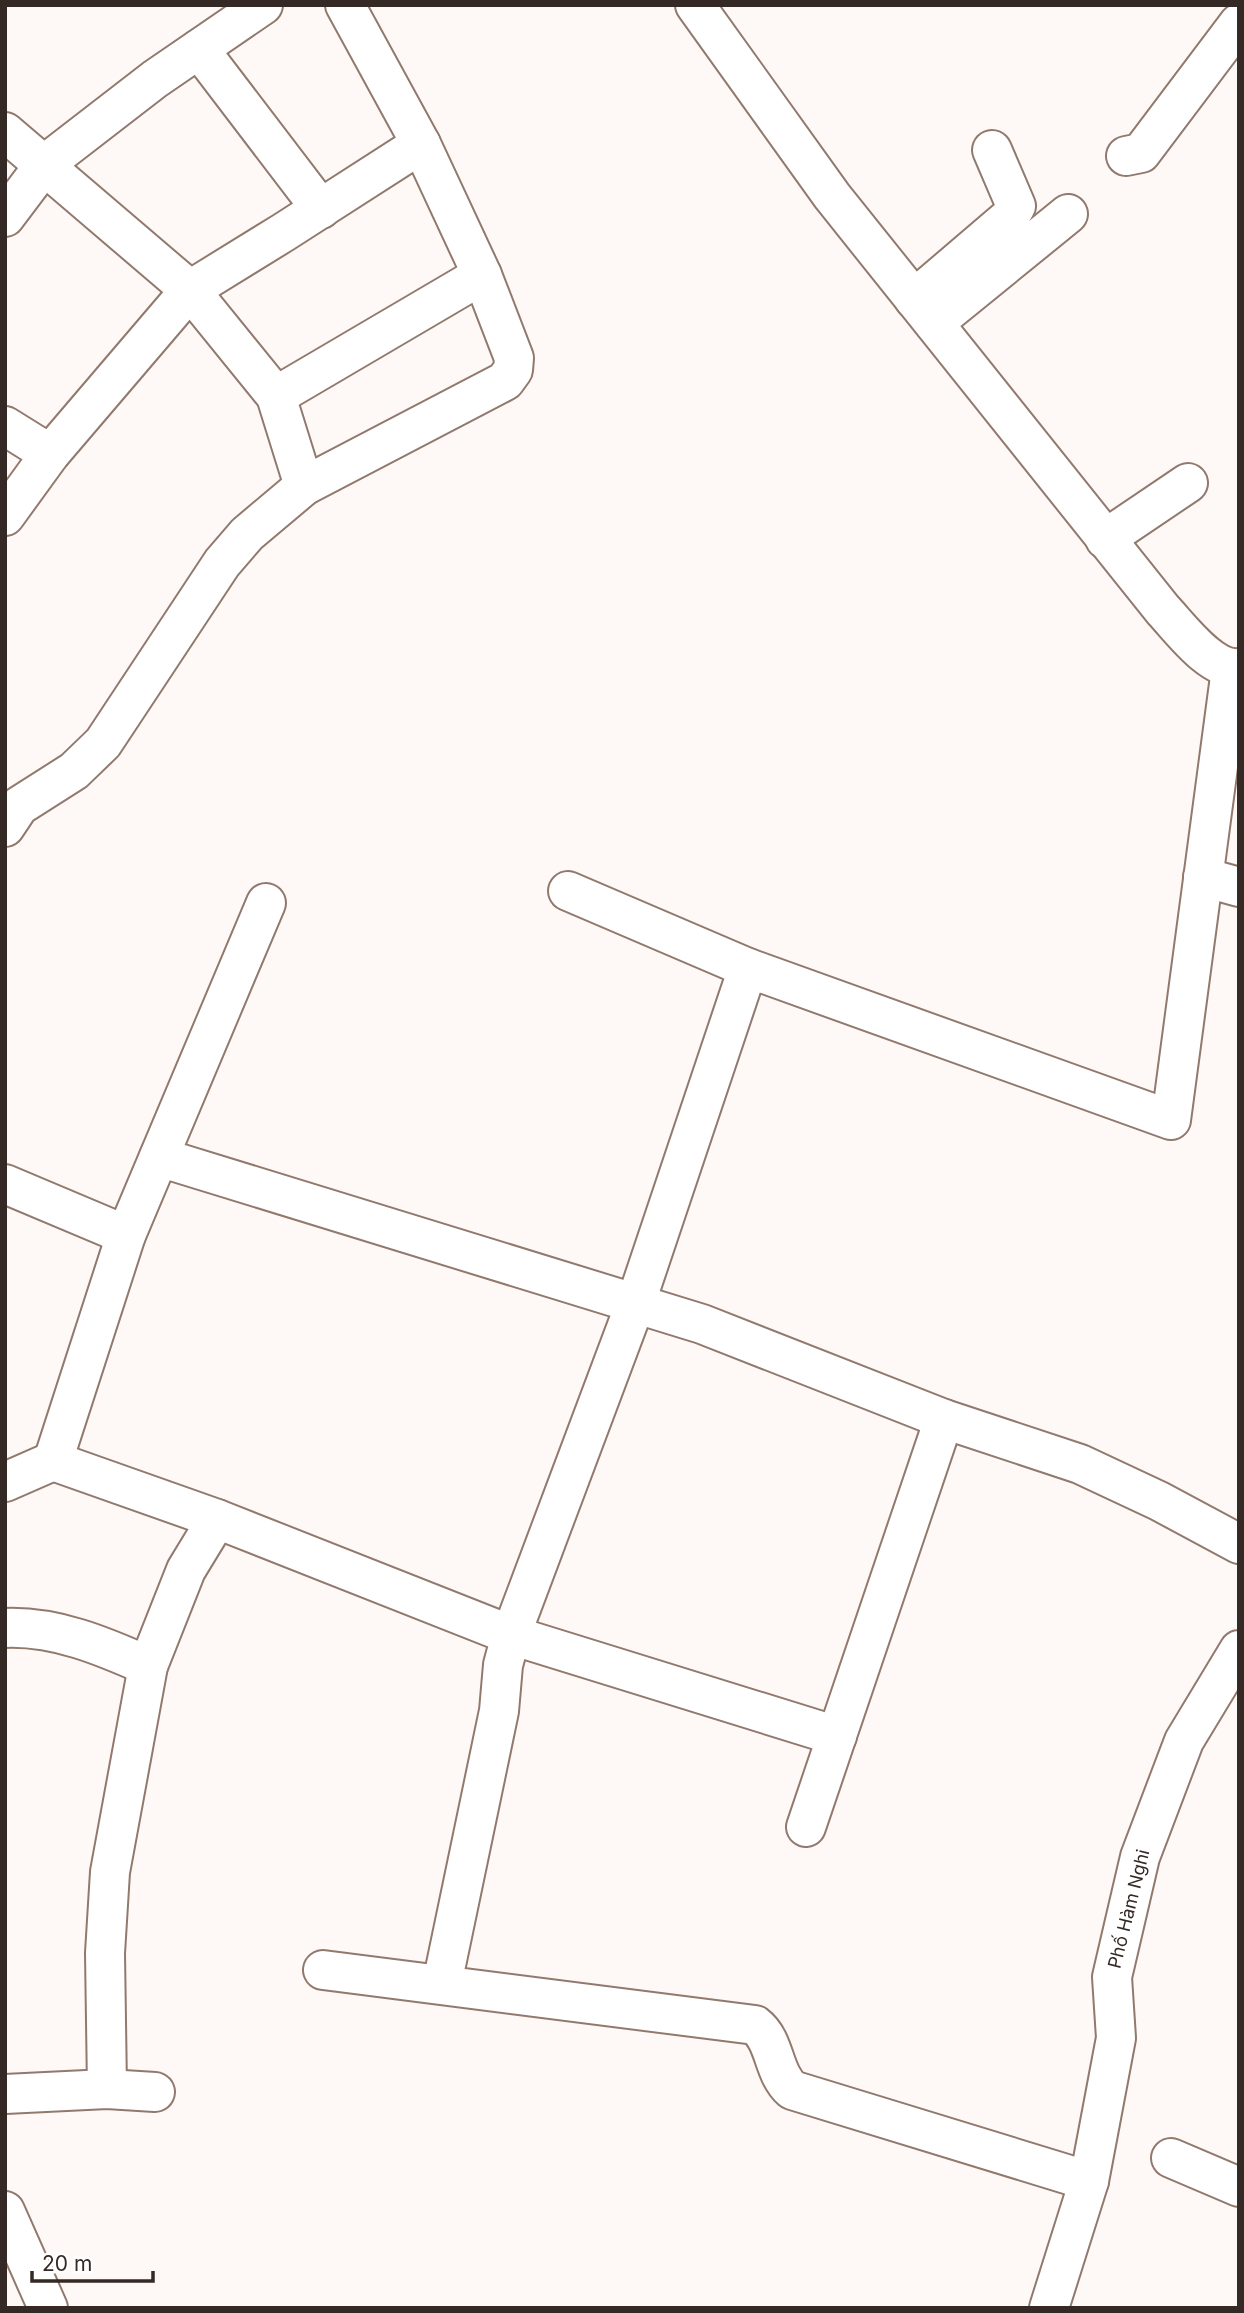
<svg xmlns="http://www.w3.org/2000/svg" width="1244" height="2313" font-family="Inter,sans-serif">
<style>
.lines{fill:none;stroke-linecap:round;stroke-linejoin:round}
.minor-casing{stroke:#91796d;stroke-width:42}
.minor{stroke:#fff;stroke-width:38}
.labels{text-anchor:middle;stroke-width:7;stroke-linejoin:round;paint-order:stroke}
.street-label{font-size:18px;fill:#342925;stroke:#fff}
</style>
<rect width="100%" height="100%" fill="#fef8f6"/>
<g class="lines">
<g class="minor-casing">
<g id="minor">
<path d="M695,5L832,196L1163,610C1181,629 1211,671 1239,668"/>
<path d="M199,49L321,209"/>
<path d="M5,132L190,290L276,396L304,486"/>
<path d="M1126,156L1141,153L1239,23"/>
<path d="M5,217L45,164L155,79L263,5"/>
<path d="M914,299L1010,217L1016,206L992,150"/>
<path d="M934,323L1068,214"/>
<path d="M276,396L482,275"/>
<path d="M5,426L50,454"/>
<path d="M5,516L50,454L190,290L284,232L421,144"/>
<path d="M1105,539L1188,483"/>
<path d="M5,827L19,806L74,771L103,743L222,563L247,534L304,486L505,381L513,370L514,358L482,275L421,144L345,5"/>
<path d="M1203,877L1239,887"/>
<path d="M568,891L748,968"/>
<path d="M159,1157L702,1324L944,1419L1080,1464L1159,1501L1239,1544"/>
<path d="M5,1184L126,1235"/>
<path d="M53,1461L126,1235L266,903"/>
<path d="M5,1482L53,1461L217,1519L511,1635L503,1665L499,1711L442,1984"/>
<path d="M5,1628C56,1626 103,1646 148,1666"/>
<path d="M837,1736L511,1635L636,1302L748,968L1171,1120L1231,669"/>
<path d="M806,1827L944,1419"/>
<path d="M323,1970L755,2025C776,2041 772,2072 792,2090L1089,2181"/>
<path d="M107,2089L105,1953L110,1872L148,1666L186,1570L217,1519"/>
<path d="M5,2094L107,2089L155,2092"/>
<path d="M1171,2158L1239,2187"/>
<path d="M5,2211L48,2308"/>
<path d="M1049,2308L1089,2181L1116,2038L1112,1977L1140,1857L1184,1741L1239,1650"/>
</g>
</g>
<use href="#minor" class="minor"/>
</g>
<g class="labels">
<g class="street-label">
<text transform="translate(1129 1909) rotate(-76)" y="6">Phố Hàm Nghi</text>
</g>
</g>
<rect width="1244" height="2313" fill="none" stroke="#342925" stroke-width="14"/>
<path d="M32 2271v10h121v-10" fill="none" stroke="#342925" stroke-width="3.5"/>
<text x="42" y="2271" font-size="21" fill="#342925" stroke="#ffffff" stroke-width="5" paint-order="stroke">20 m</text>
</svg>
